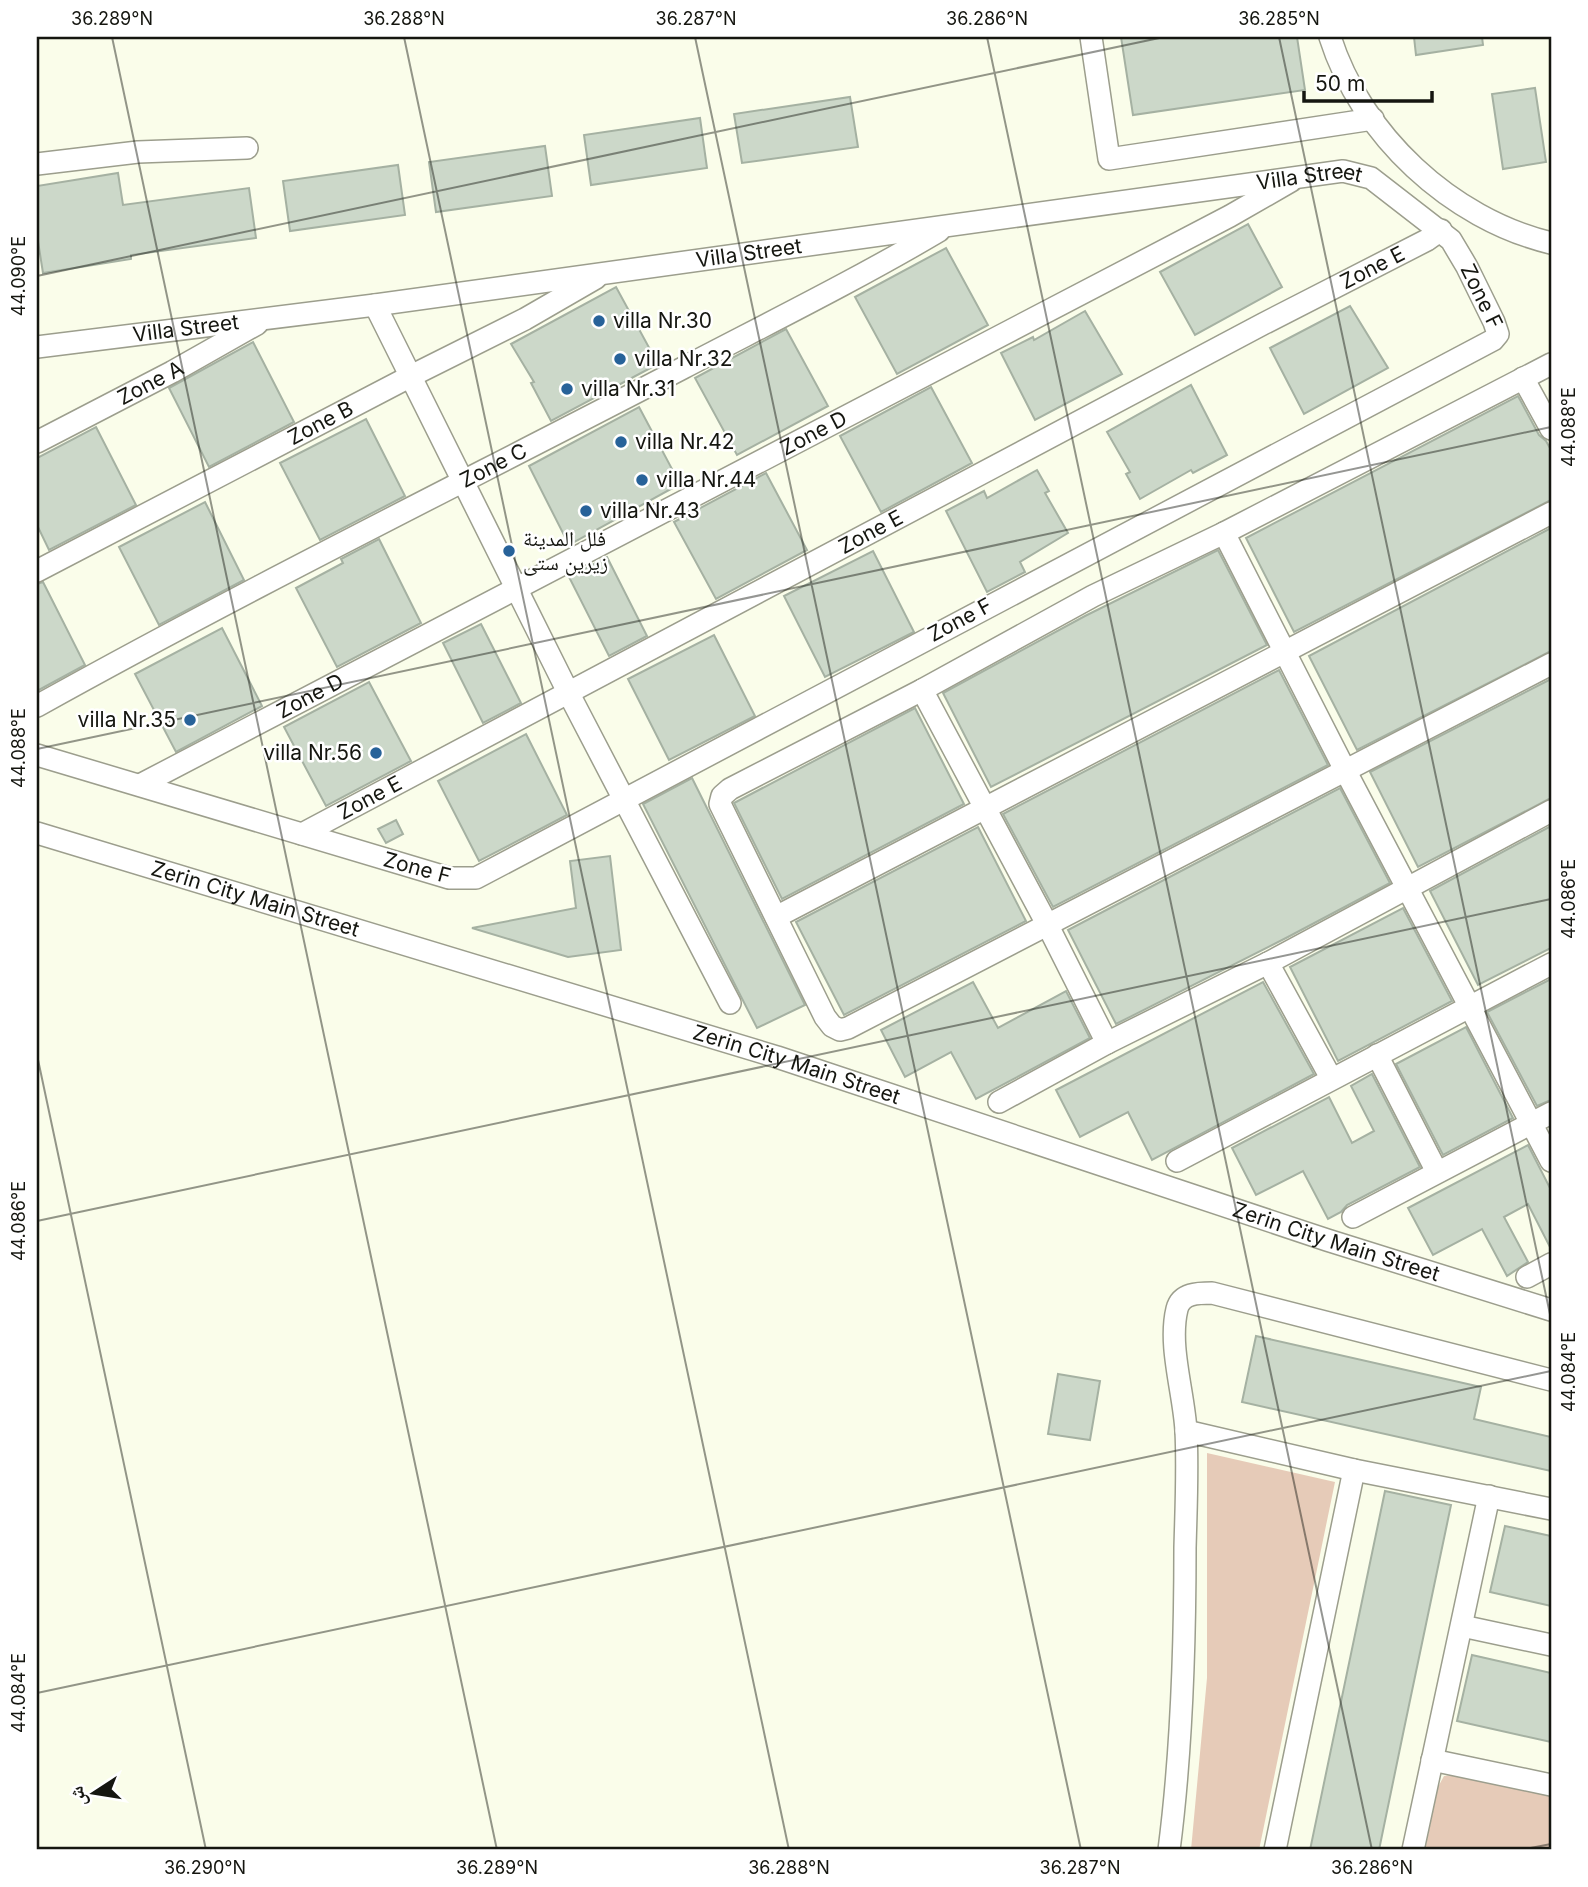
<svg xmlns="http://www.w3.org/2000/svg" width="1588" height="1887" font-family="Inter,'Noto Naskh Arabic',sans-serif">
<style>
.green{fill:#e6cbb8}
.building{fill:#ccd8c9;stroke:#a5b1a2;stroke-width:2}
.lines{fill:none;stroke-linecap:round;stroke-linejoin:round}
.minor-casing{stroke:#9c9e8d;stroke-width:24}
.minor{stroke:#fff;stroke-width:21}
.ticks{fill:none;stroke:#151610;stroke-width:2;stroke-opacity:0.45}
.poi-dot{fill:#276299;stroke:#fff;stroke-width:2.5}
.labels{text-anchor:middle;stroke-width:5;stroke-linejoin:round;paint-order:stroke}
.street-label{font-size:21px;fill:#151610;stroke:#fff}
.poi-label{font-size:21px;fill:#151610;stroke:#fff;text-anchor:start}
.neatline{fill:none;stroke:#151610;stroke-width:2.5}
.ticks-label{font-size:18px;text-anchor:middle;fill:#151610}
</style>
<rect width="100%" height="100%" fill="#fafdea"/>
<g class="green">
<path d="M1207,1453L1335,1482L1259,1850H1191L1207,1678Z"/>
<path d="M1452,1775L1551,1796V1850H1425L1438,1787L1444,1776Z"/>
</g>
<g class="building">
<path d="M1121,37H1297L1305,90L1133,115Z"/>
<path d="M1414,37H1482L1483,45L1416,55Z"/>
<path d="M1535,88L1546,162L1503,169L1492,94Z"/>
<path d="M850,97L858,147L742,163L734,114Z"/>
<path d="M700,118L707,168L591,185L584,135Z"/>
<path d="M545,146L552,196L436,212L429,162Z"/>
<path d="M398,165L405,215L290,231L283,181Z"/>
<path d="M118,173L123,205L249,188L256,238L131,255V259L43,273L37,235V186Z"/>
<path d="M1248,224L1282,287L1195,335L1160,272Z"/>
<path d="M946,248L988,325L897,374L855,297Z"/>
<path d="M616,287L658,364L551,421L531,383L534,382L511,344Z"/>
<path d="M1350,306L1388,368L1304,414L1270,348Z"/>
<path d="M1085,311L1122,374L1035,420L1001,353L1033,337L1034,340Z"/>
<path d="M786,329L828,406L737,455L695,378Z"/>
<path d="M253,342L294,422L209,467L169,388Z"/>
<path d="M1191,385L1227,455L1193,473L1191,470L1140,499L1126,474L1130,472L1107,432Z"/>
<path d="M931,387L972,463L881,512L840,436Z"/>
<path d="M1518,396L1539,435L1546,441L1551,450V500L1294,632L1246,538Z"/>
<path d="M639,407L680,484L569,545L529,466Z"/>
<path d="M366,419L405,496L320,540L280,463Z"/>
<path d="M96,427L136,505L49,550L37,525V458Z"/>
<path d="M1037,470L1049,491L1045,493L1068,533L1020,562L1025,572L987,592L946,511L984,491L987,498Z"/>
<path d="M766,473L807,550L716,599L674,522Z"/>
<path d="M205,502L244,580L159,625L119,547Z"/>
<path d="M1551,528V651L1357,750L1309,656Z"/>
<path d="M379,539L421,623L337,667L296,588L343,563L341,559Z"/>
<path d="M1218,550L1267,645L991,787L943,693L1085,616Z"/>
<path d="M873,551L914,632L825,677L784,596Z"/>
<path d="M607,557L647,636L609,656L569,577Z"/>
<path d="M43,582L85,665L37,691V584Z"/>
<path d="M481,624L521,703L483,723L443,643Z"/>
<path d="M222,628L262,706L176,752L135,674Z"/>
<path d="M714,635L755,716L669,760L628,679Z"/>
<path d="M1279,670L1328,765L1053,907L1003,814Z"/>
<path d="M1551,679V798L1418,867L1370,772Z"/>
<path d="M369,682L411,761L326,806L284,727Z"/>
<path d="M915,708L964,804L782,899L734,803Z"/>
<path d="M526,734L567,815L479,861L438,781Z"/>
<path d="M692,778L805,1005L757,1028L643,804Z"/>
<path d="M1340,788L1390,883L1286,938L1116,1024L1068,930Z"/>
<path d="M396,820L403,834L386,843L378,829Z"/>
<path d="M1551,826V948L1478,985L1430,891Z"/>
<path d="M978,827L1026,921L844,1015L796,922Z"/>
<path d="M610,856L621,950L568,957L472,928L576,908L570,861Z"/>
<path d="M1403,908L1452,1001L1338,1061L1290,967Z"/>
<path d="M1551,979V1100L1537,1106L1487,1012Z"/>
<path d="M973,982L998,1028L1066,991L1090,1038L976,1099L951,1052L905,1077L881,1030Z"/>
<path d="M1263,982L1314,1074L1152,1160L1128,1112L1080,1137L1056,1090Z"/>
<path d="M1466,1027L1513,1118L1443,1155L1396,1064Z"/>
<path d="M1372,1074L1420,1167L1347,1205L1341,1212L1328,1219L1303,1171L1256,1195L1232,1148L1329,1097L1352,1143L1374,1131L1351,1086Z"/>
<path d="M1528,1145L1551,1190V1249L1528,1204L1504,1217L1528,1262L1507,1276L1482,1229L1433,1255L1408,1208Z"/>
<path d="M1256,1336L1481,1387L1474,1419L1551,1437V1471L1242,1402Z"/>
<path d="M1058,1374L1100,1381L1090,1440L1048,1434Z"/>
<path d="M1385,1491L1451,1505L1404,1729L1379,1850H1310Z"/>
<path d="M1505,1526L1551,1536V1606L1490,1592Z"/>
<path d="M1472,1655L1551,1673V1742L1457,1721Z"/>
</g>
<g class="lines">
<g class="minor-casing">
<g id="minor">
<path d="M1091,37L1109,159L1373,119"/>
<path d="M1330,37C1361,135 1451,219 1551,243"/>
<path d="M37,164L138,152L247,148"/>
<path d="M375,305L569,694L730,1003"/>
<path id="s1" d="M37,347L375,305L1343,171L1371,178L1451,240L1467,267L1494,322L1498,334L1493,340L476,878H449L37,755"/>
<path d="M1551,364L1224,533L1093,596L922,690L730,789L722,796L720,804L825,1017L832,1026L840,1030L848,1028L1551,664"/>
<path d="M1523,378L1551,429"/>
<path id="s2" d="M37,442L172,372L257,324"/>
<path d="M1224,533L1345,770L1551,1161"/>
<path id="s3" d="M37,571L411,376L525,319L596,278"/>
<path d="M922,690L1047,924L1107,1043"/>
<path id="s4" d="M37,706C249,588 468,480 683,368C769,323 856,280 939,231"/>
<path id="s5" d="M140,785L1230,216L1291,181"/>
<path id="s6" d="M37,833L777,1057L1327,1240L1551,1310"/>
<path id="s7" d="M302,834L1263,324L1427,240L1441,230"/>
<path d="M776,917L1551,513"/>
<path d="M1268,963L1331,1078"/>
<path d="M1377,1055L1437,1172"/>
<path d="M999,1102L1107,1043L1268,963L1551,811"/>
<path d="M1177,1161L1551,964"/>
<path d="M1353,1217L1551,1113"/>
<path d="M1527,1277L1551,1264"/>
<path d="M1186,1431L1354,1470L1551,1509"/>
<path d="M1462,1626L1551,1645"/>
<path d="M1432,1760L1551,1785"/>
<path d="M1169,1850C1182,1750 1185,1649 1185,1548C1186,1509 1188,1470 1186,1431C1184,1393 1168,1346 1177,1309C1181,1293 1198,1293 1212,1293L1551,1380"/>
<path d="M1275,1850L1354,1470"/>
<path d="M1413,1850L1489,1496"/>
</g>
</g>
<use href="#minor" class="minor"/>
</g>
<path class="ticks" d="M112,37L497,1850M404,37L789,1850M695,37L1081,1850M987,37L1372,1850M1279,37L1551,1319M37,276L1164,37M37,749L1551,427M37,1055L206,1850M37,1221L1551,899M37,1693L1551,1371M1520,1850L1551,1844"/>
<g class="poi-dot">
<circle cx="599" cy="321" r="7"/>
<circle cx="620" cy="359" r="7"/>
<circle cx="567" cy="389" r="7"/>
<circle cx="621" cy="442" r="7"/>
<circle cx="642" cy="480" r="7"/>
<circle cx="586" cy="511" r="7"/>
<circle cx="509" cy="551" r="7"/>
<circle cx="190" cy="720" r="7"/>
<circle cx="376" cy="753" r="7"/>
</g>
<g class="labels">
<g class="street-label">
<text dy="7" stroke="none"><textPath href="#s1" startOffset="1284">Villa Street</textPath></text>
<text dy="7" stroke="none"><textPath href="#s1" startOffset="718">Villa Street</textPath></text>
<text dy="7" stroke="none"><textPath href="#s7" startOffset="1211">Zone E</textPath></text>
<text dy="7" stroke="none"><textPath href="#s1" startOffset="1512">Zone F</textPath></text>
<text dy="7" stroke="none"><textPath href="#s1" startOffset="150">Villa Street</textPath></text>
<text dy="7" stroke="none"><textPath href="#s2" startOffset="128">Zone A</textPath></text>
<text dy="7" stroke="none"><textPath href="#s3" startOffset="320">Zone B</textPath></text>
<text dy="7" stroke="none"><textPath href="#s5" startOffset="760">Zone D</textPath></text>
<text dy="7" stroke="none"><textPath href="#s4" startOffset="516">Zone C</textPath></text>
<text dy="7" stroke="none"><textPath href="#s7" startOffset="644">Zone E</textPath></text>
<text transform="translate(960 620) rotate(-28)" y="7">Zone F</text>
<text dy="7" stroke="none"><textPath href="#s5" startOffset="192">Zone D</textPath></text>
<text dy="7" stroke="none"><textPath href="#s7" startOffset="77">Zone E</textPath></text>
<text transform="translate(417 868) rotate(15)" y="7">Zone F</text>
<text dy="7" stroke="none"><textPath href="#s6" startOffset="228">Zerin City Main Street</textPath></text>
<text dy="7" stroke="none"><textPath href="#s6" startOffset="794">Zerin City Main Street</textPath></text>
<text dy="7" stroke="none"><textPath href="#s6" startOffset="1362">Zerin City Main Street</textPath></text>
</g>
<g class="poi-label">
<text x="613" y="328">villa Nr.30</text>
<text x="634" y="366">villa Nr.32</text>
<text x="581" y="396">villa Nr.31</text>
<text x="635" y="449">villa Nr.42</text>
<text x="656" y="487">villa Nr.44</text>
<text x="600" y="518">villa Nr.43</text>
<text x="523" y="546">فلل المدينة<tspan x="523" dy="24">زیرین ستی</tspan></text>
<text x="176" y="727" text-anchor="end">villa Nr.35</text>
<text x="362" y="760" text-anchor="end">villa Nr.56</text>
</g>
</g>
<rect width="1588" height="1887" fill="none" stroke="#ffffff" stroke-width="77"/>
<g transform="translate(94 1793) rotate(258)" stroke="#ffffff" stroke-width="5" paint-order="stroke">
<path d="M0-5L12 26L0 18L-12 26Z" fill="#151610"/>
<text y="-10" font-size="19" font-weight="bold" text-anchor="middle" fill="#151610">ش</text>
</g>
<path d="M1304 91v10h128v-10" fill="none" stroke="#151610" stroke-width="3.5"/>
<text x="1315" y="91" font-size="21" fill="#151610" stroke="#ffffff" stroke-width="5" paint-order="stroke">50 m</text>
<rect x="38" y="38" width="1512" height="1810" class="neatline"/>
<g class="ticks-label">
<text x="112" y="25">36.289°N</text>
<text x="404" y="25">36.288°N</text>
<text x="696" y="25">36.287°N</text>
<text x="987" y="25">36.286°N</text>
<text x="1279" y="25">36.285°N</text>
<text transform="translate(19 276) rotate(-90)" y="6">44.090°E</text>
<text transform="translate(1569 427) rotate(-90)" y="6">44.088°E</text>
<text transform="translate(19 748) rotate(-90)" y="6">44.088°E</text>
<text transform="translate(1569 899) rotate(-90)" y="6">44.086°E</text>
<text transform="translate(19 1221) rotate(-90)" y="6">44.086°E</text>
<text transform="translate(1569 1372) rotate(-90)" y="6">44.084°E</text>
<text transform="translate(19 1693) rotate(-90)" y="6">44.084°E</text>
<text x="205" y="1874">36.290°N</text>
<text x="497" y="1874">36.289°N</text>
<text x="789" y="1874">36.288°N</text>
<text x="1080" y="1874">36.287°N</text>
<text x="1372" y="1874">36.286°N</text>
</g>
</svg>
